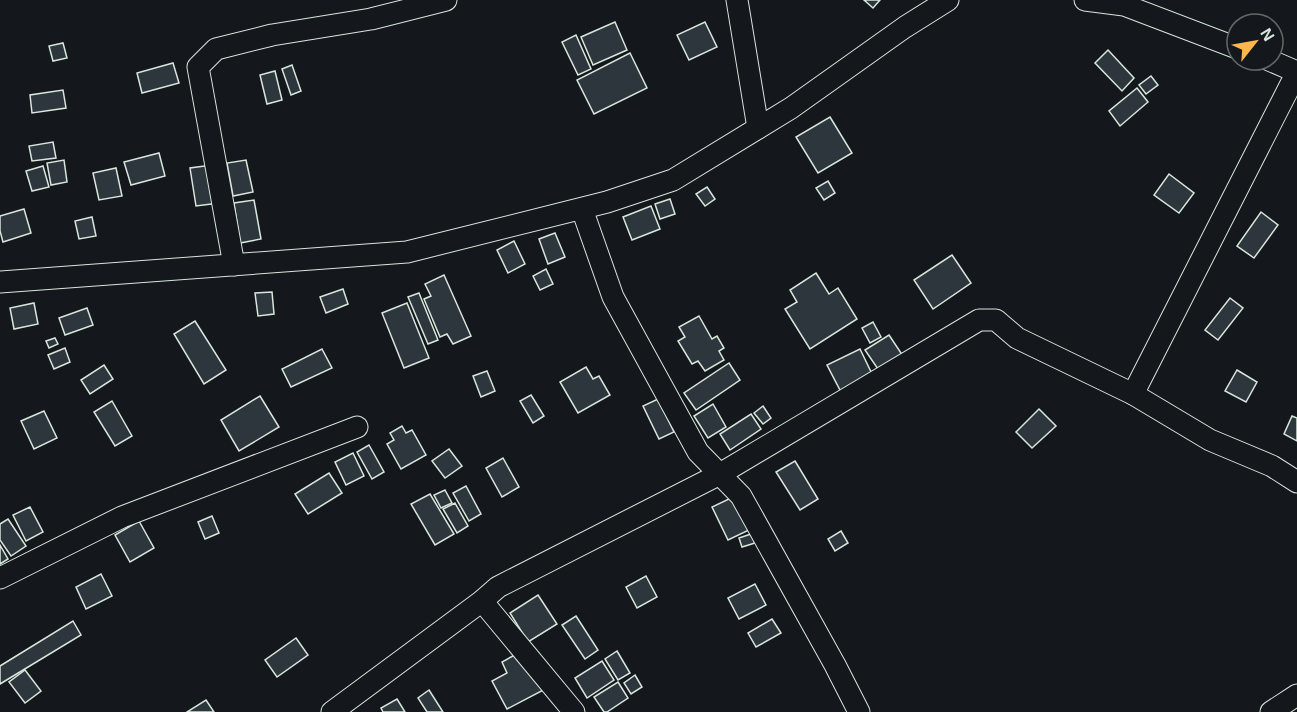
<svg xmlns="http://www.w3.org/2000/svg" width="1297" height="712" font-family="Helvetica,sans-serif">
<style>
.building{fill:#2c363c;stroke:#d8e6dc;stroke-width:1.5}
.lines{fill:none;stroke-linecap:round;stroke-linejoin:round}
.minor-casing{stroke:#d8e6dc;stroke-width:23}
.minor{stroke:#14181c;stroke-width:21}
</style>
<rect width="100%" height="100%" fill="#14181c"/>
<g class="building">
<path d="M864,0H880L873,8Z"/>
<path d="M615,22L627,50L593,65L581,37Z"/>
<path d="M705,22L717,47L689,60L677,35Z"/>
<path d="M576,35L591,69L578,75L562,42Z"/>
<path d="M63,43L67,58L53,61L49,46Z"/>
<path d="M1108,50L1134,78L1122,91L1095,63Z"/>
<path d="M630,53L647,88L594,114L577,80Z"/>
<path d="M173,63L179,83L142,93L137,73Z"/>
<path d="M292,65L301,91L291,95L282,69Z"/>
<path d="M275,71L282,100L267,104L260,75Z"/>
<path d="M1151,76L1158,85L1146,94L1139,85Z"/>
<path d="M1137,88L1148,102L1120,126L1109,111Z"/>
<path d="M63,90L66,108L32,113L30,95Z"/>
<path d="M830,117L852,153L818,173L796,137Z"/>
<path d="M53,142L56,158L32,161L29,146Z"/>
<path d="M159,153L165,176L131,185L124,162Z"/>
<path d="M64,160L67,182L51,185L47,163Z"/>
<path d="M246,160L253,192L233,196L227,163Z"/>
<path d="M212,165L219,203L196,206L190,168Z"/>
<path d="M43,166L49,187L32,191L26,171Z"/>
<path d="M116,168L122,196L99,200L93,173Z"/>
<path d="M1169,174L1194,193L1179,213L1154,195Z"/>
<path d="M828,181L835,193L824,200L816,188Z"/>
<path d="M707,187L715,199L705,206L696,194Z"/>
<path d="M670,199L675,214L660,219L655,204Z"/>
<path d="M254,200L261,239L240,243L234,203Z"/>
<path d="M651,206L660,229L632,240L623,217Z"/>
<path d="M24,209L31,233L3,242L0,231V216Z"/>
<path d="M1261,212L1278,225L1254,258L1237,246Z"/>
<path d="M92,217L96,236L79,239L75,221Z"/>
<path d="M555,233L565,257L548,264L539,239Z"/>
<path d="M514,241L525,264L508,273L497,250Z"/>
<path d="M952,255L971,283L933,309L914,280Z"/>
<path d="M546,269L553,284L540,290L533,276Z"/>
<path d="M816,273L829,294L838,288L857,319L810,349L785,309L797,302L790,290Z"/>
<path d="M444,275L471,336L453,344L447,334L440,337L424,299L431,296L425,284Z"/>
<path d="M343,289L348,304L326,313L320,297Z"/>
<path d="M272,292L274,314L258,316L255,293Z"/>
<path d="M419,293L438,340L428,344L408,297Z"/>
<path d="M1230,298L1243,308L1218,340L1205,330Z"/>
<path d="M34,303L38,324L14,329L10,308Z"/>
<path d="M407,303L429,358L404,368L382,313Z"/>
<path d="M87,308L93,325L65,335L59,318Z"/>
<path d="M699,316L712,339L717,336L724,348L719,351L724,360L705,371L698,361L692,364L678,341L685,337L679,327Z"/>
<path d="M195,321L226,370L204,384L174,334Z"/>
<path d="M873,322L881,337L870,343L862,328Z"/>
<path d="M889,335L903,356L880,372L865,350Z"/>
<path d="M55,338L58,344L49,348L46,341Z"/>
<path d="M65,348L70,362L54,369L48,355Z"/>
<path d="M322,349L332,368L291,387L282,369Z"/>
<path d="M860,349L873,376L841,392L827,365Z"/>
<path d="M729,363L740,380L696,410L684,393Z"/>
<path d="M104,365L113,379L90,394L81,380Z"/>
<path d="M586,367L593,379L599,376L610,395L578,413L560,382Z"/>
<path d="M1237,370L1257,382L1246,402L1225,391Z"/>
<path d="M487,371L495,391L481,397L473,376Z"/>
<path d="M531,395L544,416L533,423L520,401Z"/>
<path d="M260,396L279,427L239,451L221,420Z"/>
<path d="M658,399L674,432L659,439L643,406Z"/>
<path d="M112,401L132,436L115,446L94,412Z"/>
<path d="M713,404L726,427L708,438L694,416Z"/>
<path d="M763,406L771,418L763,424L754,413Z"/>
<path d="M1039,409L1056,426L1032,448L1016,432Z"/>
<path d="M44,411L57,438L34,449L21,421Z"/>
<path d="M751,414L761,429L730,450L720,434Z"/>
<path d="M1292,416L1297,418V441L1284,434Z"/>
<path d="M402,426L406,433L412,430L426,455L401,469L387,444L394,440L390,433Z"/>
<path d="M369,445L384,472L372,479L357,452Z"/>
<path d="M449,449L462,466L445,478L432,461Z"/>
<path d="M353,453L364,476L346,485L335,462Z"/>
<path d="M503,458L519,487L502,497L486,468Z"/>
<path d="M795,461L818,499L800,510L776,472Z"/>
<path d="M329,473L342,493L308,514L295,494Z"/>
<path d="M466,486L481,514L469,521L453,493Z"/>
<path d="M445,490L452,503L441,508L434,495Z"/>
<path d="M430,494L454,534L435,545L411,504Z"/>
<path d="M733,497L749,530L728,540L712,507Z"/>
<path d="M455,503L468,526L457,533L443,509Z"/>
<path d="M30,507L43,532L26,541L13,515Z"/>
<path d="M212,516L219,533L205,539L198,522Z"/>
<path d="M8,519L26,546L11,556L0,540V524Z"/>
<path d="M139,521L154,548L130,562L115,535Z"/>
<path d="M841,531L848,543L835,551L828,539Z"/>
<path d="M751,534L755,543L742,547L739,538Z"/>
<path d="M0,545L8,559L0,564Z"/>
<path d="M101,574L112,596L86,609L76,587Z"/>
<path d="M646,576L657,597L637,608L626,587Z"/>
<path d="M755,584L766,605L739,619L728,598Z"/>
<path d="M538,595L557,624L528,642L510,613Z"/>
<path d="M576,616L598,650L585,659L562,625Z"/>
<path d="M772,619L781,633L756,647L748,633Z"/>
<path d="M73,621L81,635L0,684V666Z"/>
<path d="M296,638L308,655L277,677L265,660Z"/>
<path d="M617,651L630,673L618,680L605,659Z"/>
<path d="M520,652L551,686L507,709L492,681L507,673L502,662Z"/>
<path d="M602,661L614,680L587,698L575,678Z"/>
<path d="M25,670L41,691L25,703L9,682Z"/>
<path d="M635,675L642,687L631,694L624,683Z"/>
<path d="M618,682L628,698L607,712H604L594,697Z"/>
<path d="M429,690L443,712H427L418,698Z"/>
<path d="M397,699L405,712H383L381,708Z"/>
<path d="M206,700L214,712H187Z"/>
</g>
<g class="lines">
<g class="minor-casing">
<g id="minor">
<path d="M737,0L758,128"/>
<path d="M1085,0L1124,5L1237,48"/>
<path d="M1269,60L1297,72"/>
<path d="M582,209L613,297L698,452L741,496L835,665L859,712"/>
<path d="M234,265L198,67L216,49L272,35L371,19L446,0"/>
<path d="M0,282L407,252L607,202L673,180L791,108L905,27L948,0"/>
<path d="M1133,394L1297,72"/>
<path d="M0,578L122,517L357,427"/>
<path d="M482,601L574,712"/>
<path d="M332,712L482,601L498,587L720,474L979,320H996L1017,338L1133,394L1210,440L1272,466L1297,482"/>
<path d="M1271,712L1297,695"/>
</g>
</g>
<use href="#minor" class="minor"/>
</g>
<g transform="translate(1255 42) rotate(59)"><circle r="28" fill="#14181c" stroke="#626a69" stroke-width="1.5"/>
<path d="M0-4.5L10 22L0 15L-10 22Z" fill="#ffb74d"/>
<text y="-9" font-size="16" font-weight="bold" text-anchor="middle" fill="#d8e6dc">N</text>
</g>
</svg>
